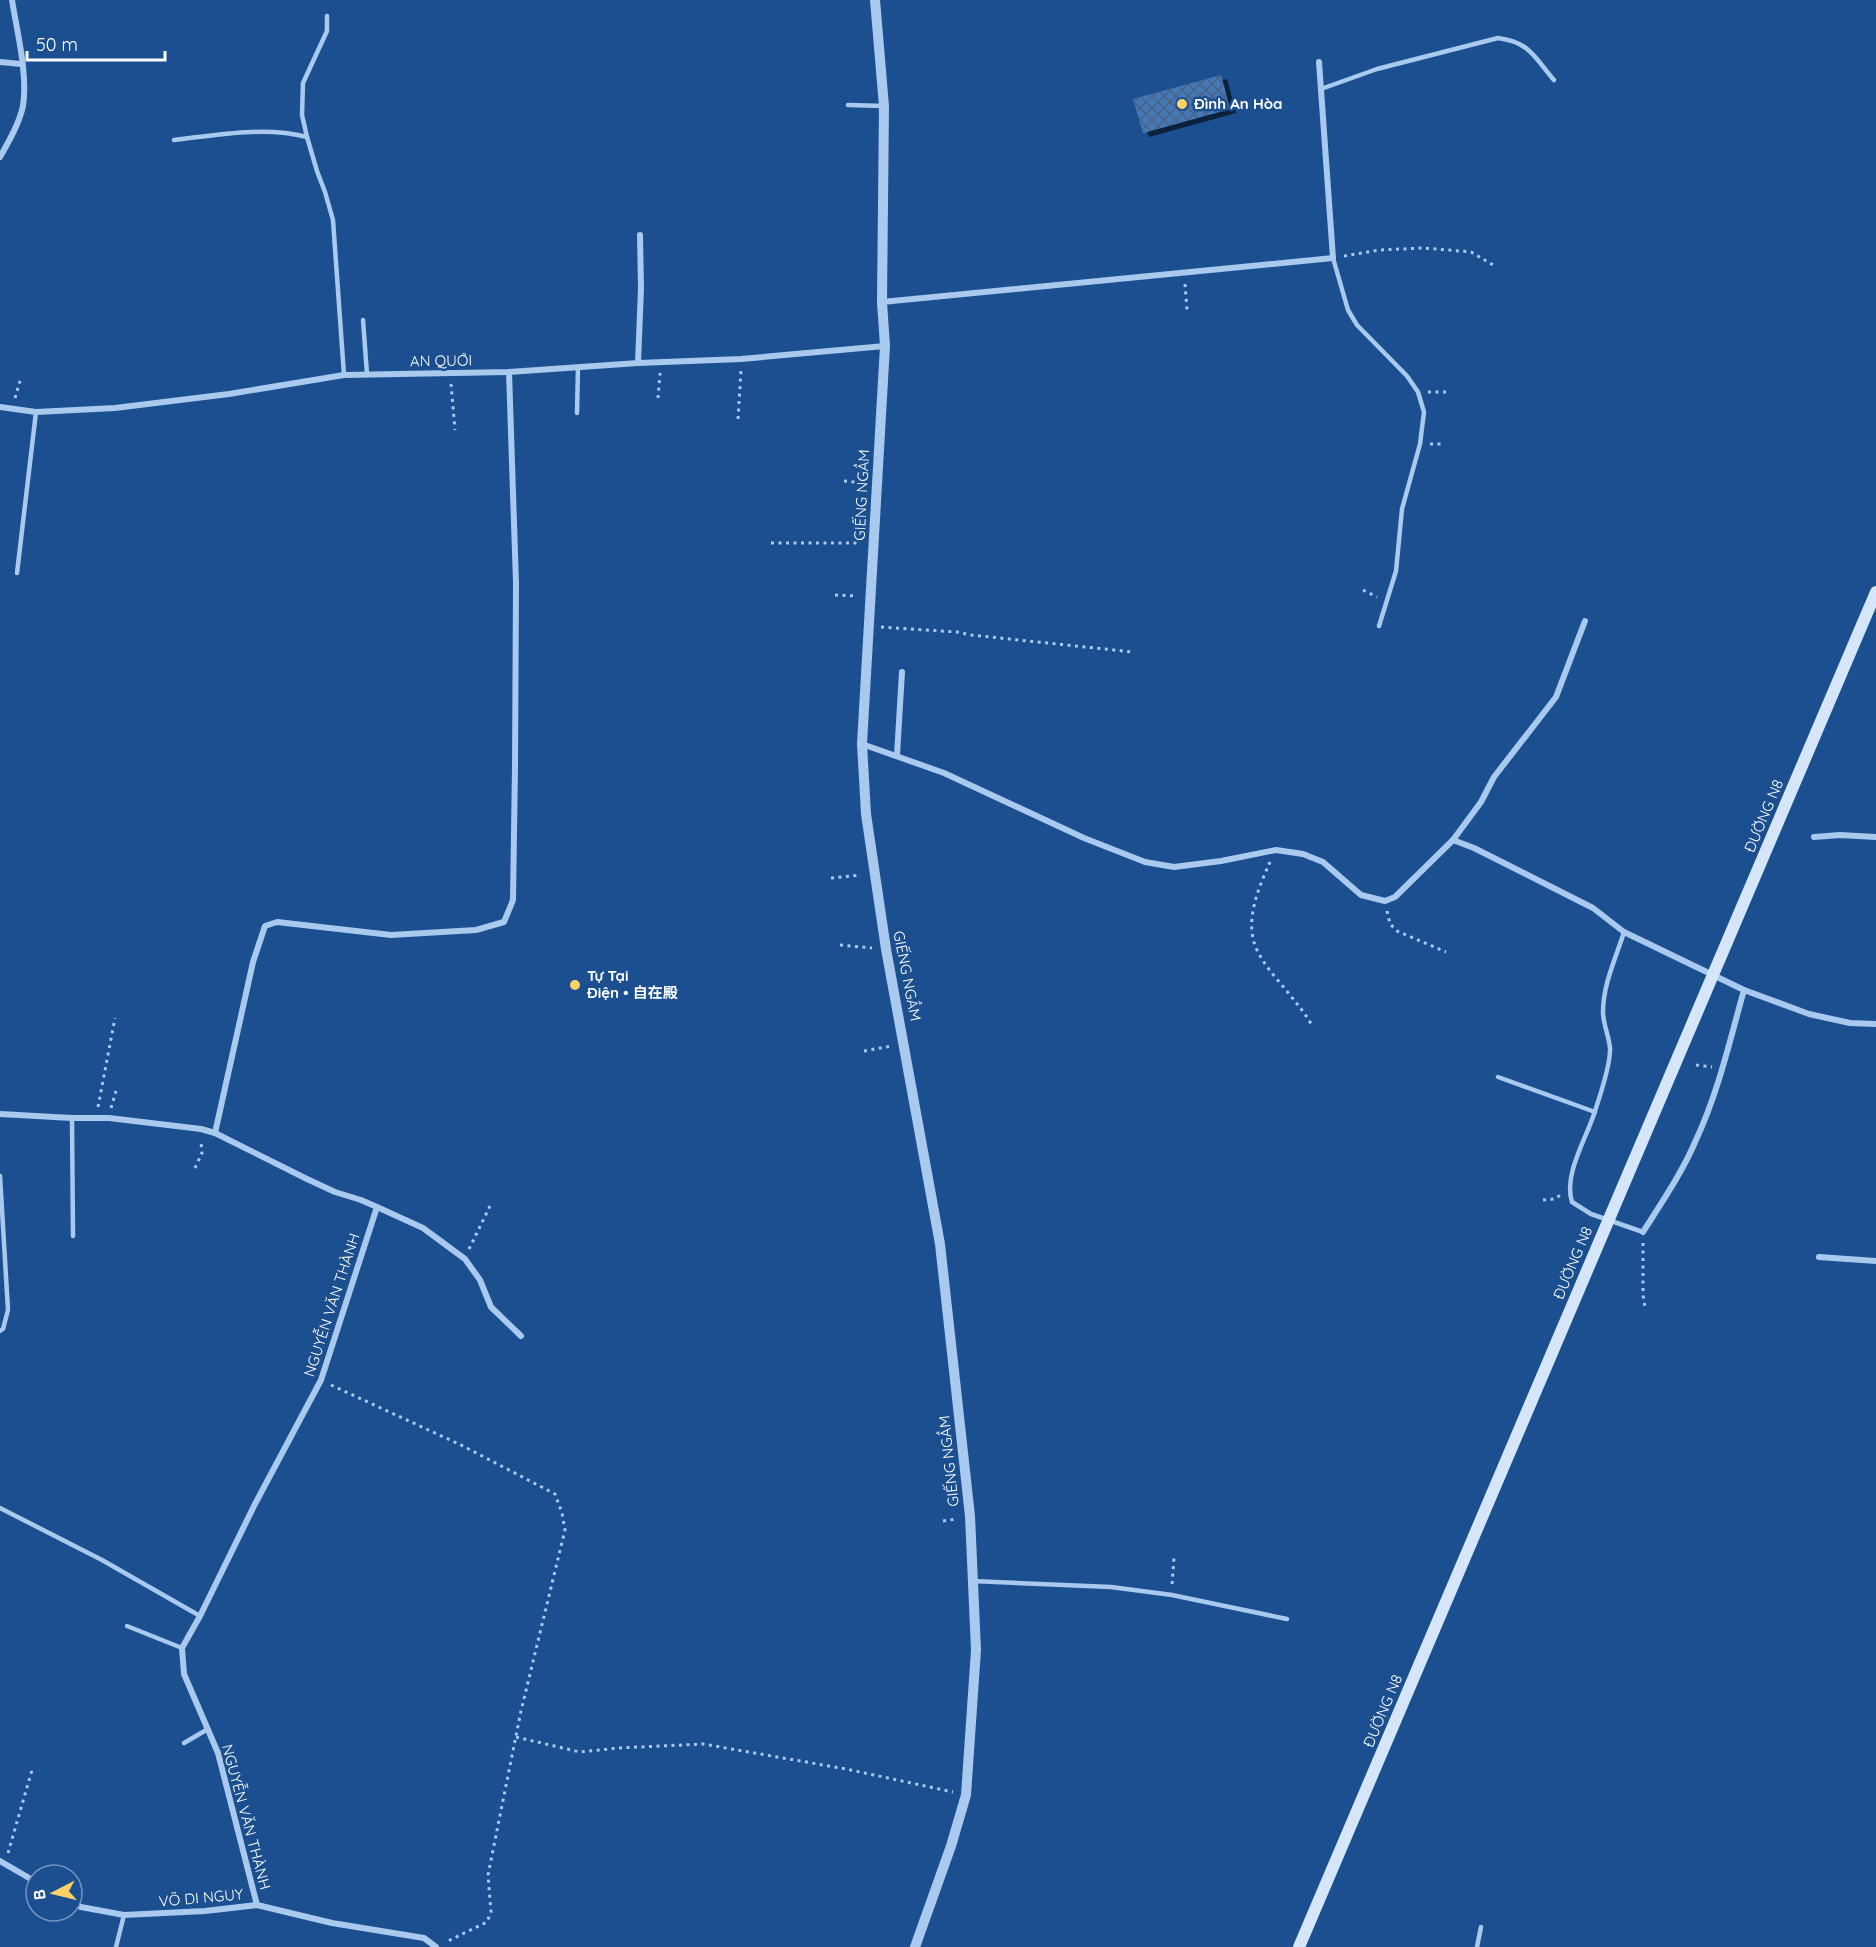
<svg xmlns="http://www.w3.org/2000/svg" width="1876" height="1947" font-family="Quicksand,'Noto Sans SC',sans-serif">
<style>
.building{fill:url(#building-cross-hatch);filter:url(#shadow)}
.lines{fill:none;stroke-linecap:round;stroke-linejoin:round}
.path{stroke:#a9c9ee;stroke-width:3;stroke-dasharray:3 4.5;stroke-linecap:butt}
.service{stroke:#a9c9ee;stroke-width:4.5}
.minor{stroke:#a9c9ee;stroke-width:6}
.tertiary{stroke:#a9c9ee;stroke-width:10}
.secondary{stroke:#d6e6fa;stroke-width:12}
.poi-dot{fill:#ffd166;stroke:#1b4f8f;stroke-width:2}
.labels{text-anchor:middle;stroke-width:5;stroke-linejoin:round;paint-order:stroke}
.poi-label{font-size:15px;font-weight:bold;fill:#fff;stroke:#1b4f8f;text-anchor:start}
.street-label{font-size:15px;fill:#fff;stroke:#1b4f8f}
</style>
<defs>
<pattern id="building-cross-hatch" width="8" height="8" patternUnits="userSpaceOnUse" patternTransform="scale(1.5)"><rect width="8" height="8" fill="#4478b7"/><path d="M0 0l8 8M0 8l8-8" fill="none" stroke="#486282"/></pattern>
<filter id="shadow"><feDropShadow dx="6" dy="4" stdDeviation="0" flood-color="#0009"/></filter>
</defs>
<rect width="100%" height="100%" fill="#1b4f8f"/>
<path class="building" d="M1221,75L1230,109L1143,133L1133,99Z"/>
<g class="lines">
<g class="path">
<path d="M1344,256L1380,250L1423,248L1471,252L1495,266"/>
<path d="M1185,284L1187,310"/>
<path d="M451,384L455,430"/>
<path d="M1428,392H1446"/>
<path d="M15,398L20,381"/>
<path d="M658,398L660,373"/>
<path d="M738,419L741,370"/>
<path d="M1430,444H1441"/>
<path d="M844,481L864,483"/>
<path d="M771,543H860"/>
<path d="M1363,590L1377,597"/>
<path d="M835,595L857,596"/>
<path d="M881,627L957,632L971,635L1133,652"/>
<path d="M1270,862C1258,889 1243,924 1258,952C1265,966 1276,978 1286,990C1295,1002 1304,1011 1311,1024"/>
<path d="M831,878L861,875"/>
<path d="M1387,911L1390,924L1397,931L1446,952"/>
<path d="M840,945L872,948"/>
<path d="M864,1051L891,1046"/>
<path d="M1696,1065L1712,1067"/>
<path d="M98,1107L115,1018"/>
<path d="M111,1108L116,1091"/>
<path d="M195,1168L202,1153L201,1142"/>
<path d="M1543,1200L1554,1199L1561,1195"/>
<path d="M1643,1243V1295L1645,1307"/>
<path d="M469,1249L490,1206"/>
<path d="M331,1385L461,1445L555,1494L562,1513L565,1530L521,1711L488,1875L491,1912L487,1922L446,1942"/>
<path d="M943,1521L956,1519"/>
<path d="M1172,1584L1174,1558"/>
<path d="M516,1737L580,1752L618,1748L703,1744L846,1769L953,1792"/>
<path d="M8,1853L32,1770"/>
</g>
<g class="service">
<path d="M327,16V31L303,83L302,115L307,137L317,171L325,192L333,220L344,375"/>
<path d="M1321,89L1377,69L1498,38C1530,42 1535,58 1554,80"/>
<path d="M848,105L884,106"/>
<path d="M174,140C217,135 265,126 307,137"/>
<path d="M1333,258L1348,310L1357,325L1407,376L1418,392L1424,412L1420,444L1402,509L1396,571L1379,626"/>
<path d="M363,320L367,374"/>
<path d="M577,413L578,367"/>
<path d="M17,573L36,412"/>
<path d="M1624,932C1616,958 1603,984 1603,1012C1603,1024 1609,1036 1610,1048C1611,1063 1600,1096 1595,1111C1587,1138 1563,1174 1572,1202L1591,1214L1643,1232"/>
<path d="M1498,1077L1595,1112"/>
<path d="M72,1118L73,1236"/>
<path d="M0,1176L8,1310L3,1329L0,1331"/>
<path d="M0,1508L102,1560L200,1616"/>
<path d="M972,1581L1111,1587L1172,1595L1287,1619"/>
<path d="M127,1626L182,1648"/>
<path d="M184,1743L208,1729"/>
<path d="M116,1947L124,1915"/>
<path d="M1477,1947L1481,1927"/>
</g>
<g class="minor">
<path d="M0,62L21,64"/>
<path d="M0,157C9,141 19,124 23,106C28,74 17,32 12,0"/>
<path d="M882,302L1333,258L1319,62"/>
<path d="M638,363L641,288L640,235"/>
<path d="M0,407L36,412L115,408L229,394L344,375L509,372L638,363L741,359L885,346"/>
<path d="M862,744L944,773L1084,838L1145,862L1174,867L1221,861L1276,850L1303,854L1323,862L1361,895L1385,901L1395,897L1453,840L1474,848L1593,908L1624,932L1744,990L1809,1014L1850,1023L1876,1024"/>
<path d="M897,755L902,672"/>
<path d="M1814,837L1840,835L1876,837"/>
<path d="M1453,840L1481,802L1494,777L1556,697L1585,621"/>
<path d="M0,1114L72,1118H109L201,1129L215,1133L307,1179L335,1192L361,1200L377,1207L321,1380L255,1504L200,1616L182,1648L184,1674L218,1753L257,1905"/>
<path d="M215,1133L253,962L265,926L277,922L391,935L476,930L504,922L513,900L515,767L516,583L509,372"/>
<path d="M377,1207L423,1228L465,1259L480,1280L491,1307L521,1336"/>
<path d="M1643,1232C1662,1202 1682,1173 1696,1140C1718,1093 1730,1040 1744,990"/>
<path d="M1819,1257L1876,1261"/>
<path d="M0,1861L36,1882"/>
<path d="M72,1903L81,1907L124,1915L205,1911L257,1905L332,1923L424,1938L436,1947"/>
</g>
<path class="tertiary" d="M875,0L884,106L882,302L885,346L862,744L866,814L886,949L940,1244L970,1516L976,1650L966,1795L951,1846L915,1947"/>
<path class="secondary" d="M1299,1947L1876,592"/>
</g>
<g class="poi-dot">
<circle cx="1182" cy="104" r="6"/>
<circle cx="575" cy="985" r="6"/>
</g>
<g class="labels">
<g class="poi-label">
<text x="1194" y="109">Đình An Hòa</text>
<text x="587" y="981">Tự Tại<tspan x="587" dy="17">Điện • 自在殿</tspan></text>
</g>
<g class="street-label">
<text transform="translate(441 361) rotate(-1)" y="5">AN QUỚI</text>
<text transform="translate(862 495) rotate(-87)" y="5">GIẾNG NGẦM</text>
<text transform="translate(1764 816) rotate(-67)" y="5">ĐƯỜNG N8</text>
<text transform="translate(907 976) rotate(79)" y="5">GIẾNG NGẦM</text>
<text transform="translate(1573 1263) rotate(-67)" y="5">ĐƯỜNG N8</text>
<text transform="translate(332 1305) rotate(-72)" y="5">NGUYỄN VĂN THÀNH</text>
<text transform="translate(949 1461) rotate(-96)" y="5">GIẾNG NGẦM</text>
<text transform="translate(1383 1711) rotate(-67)" y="5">ĐƯỜNG N8</text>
<text transform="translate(246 1817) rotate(75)" y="5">NGUYỄN VĂN THÀNH</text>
<text transform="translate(201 1898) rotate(-5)" y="5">VÕ DI NGUY</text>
</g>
</g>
<g transform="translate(54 1893) rotate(263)"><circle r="28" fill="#1b4f8f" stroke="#7695bc" stroke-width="1.5"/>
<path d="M0-4.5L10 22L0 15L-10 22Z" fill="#ffd166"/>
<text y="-9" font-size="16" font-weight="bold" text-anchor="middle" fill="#ffffff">B</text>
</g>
<path d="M27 51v9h138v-9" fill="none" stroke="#ffffff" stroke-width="3"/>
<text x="36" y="51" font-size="18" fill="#ffffff" stroke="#1b4f8f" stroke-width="4.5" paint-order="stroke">50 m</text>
</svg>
